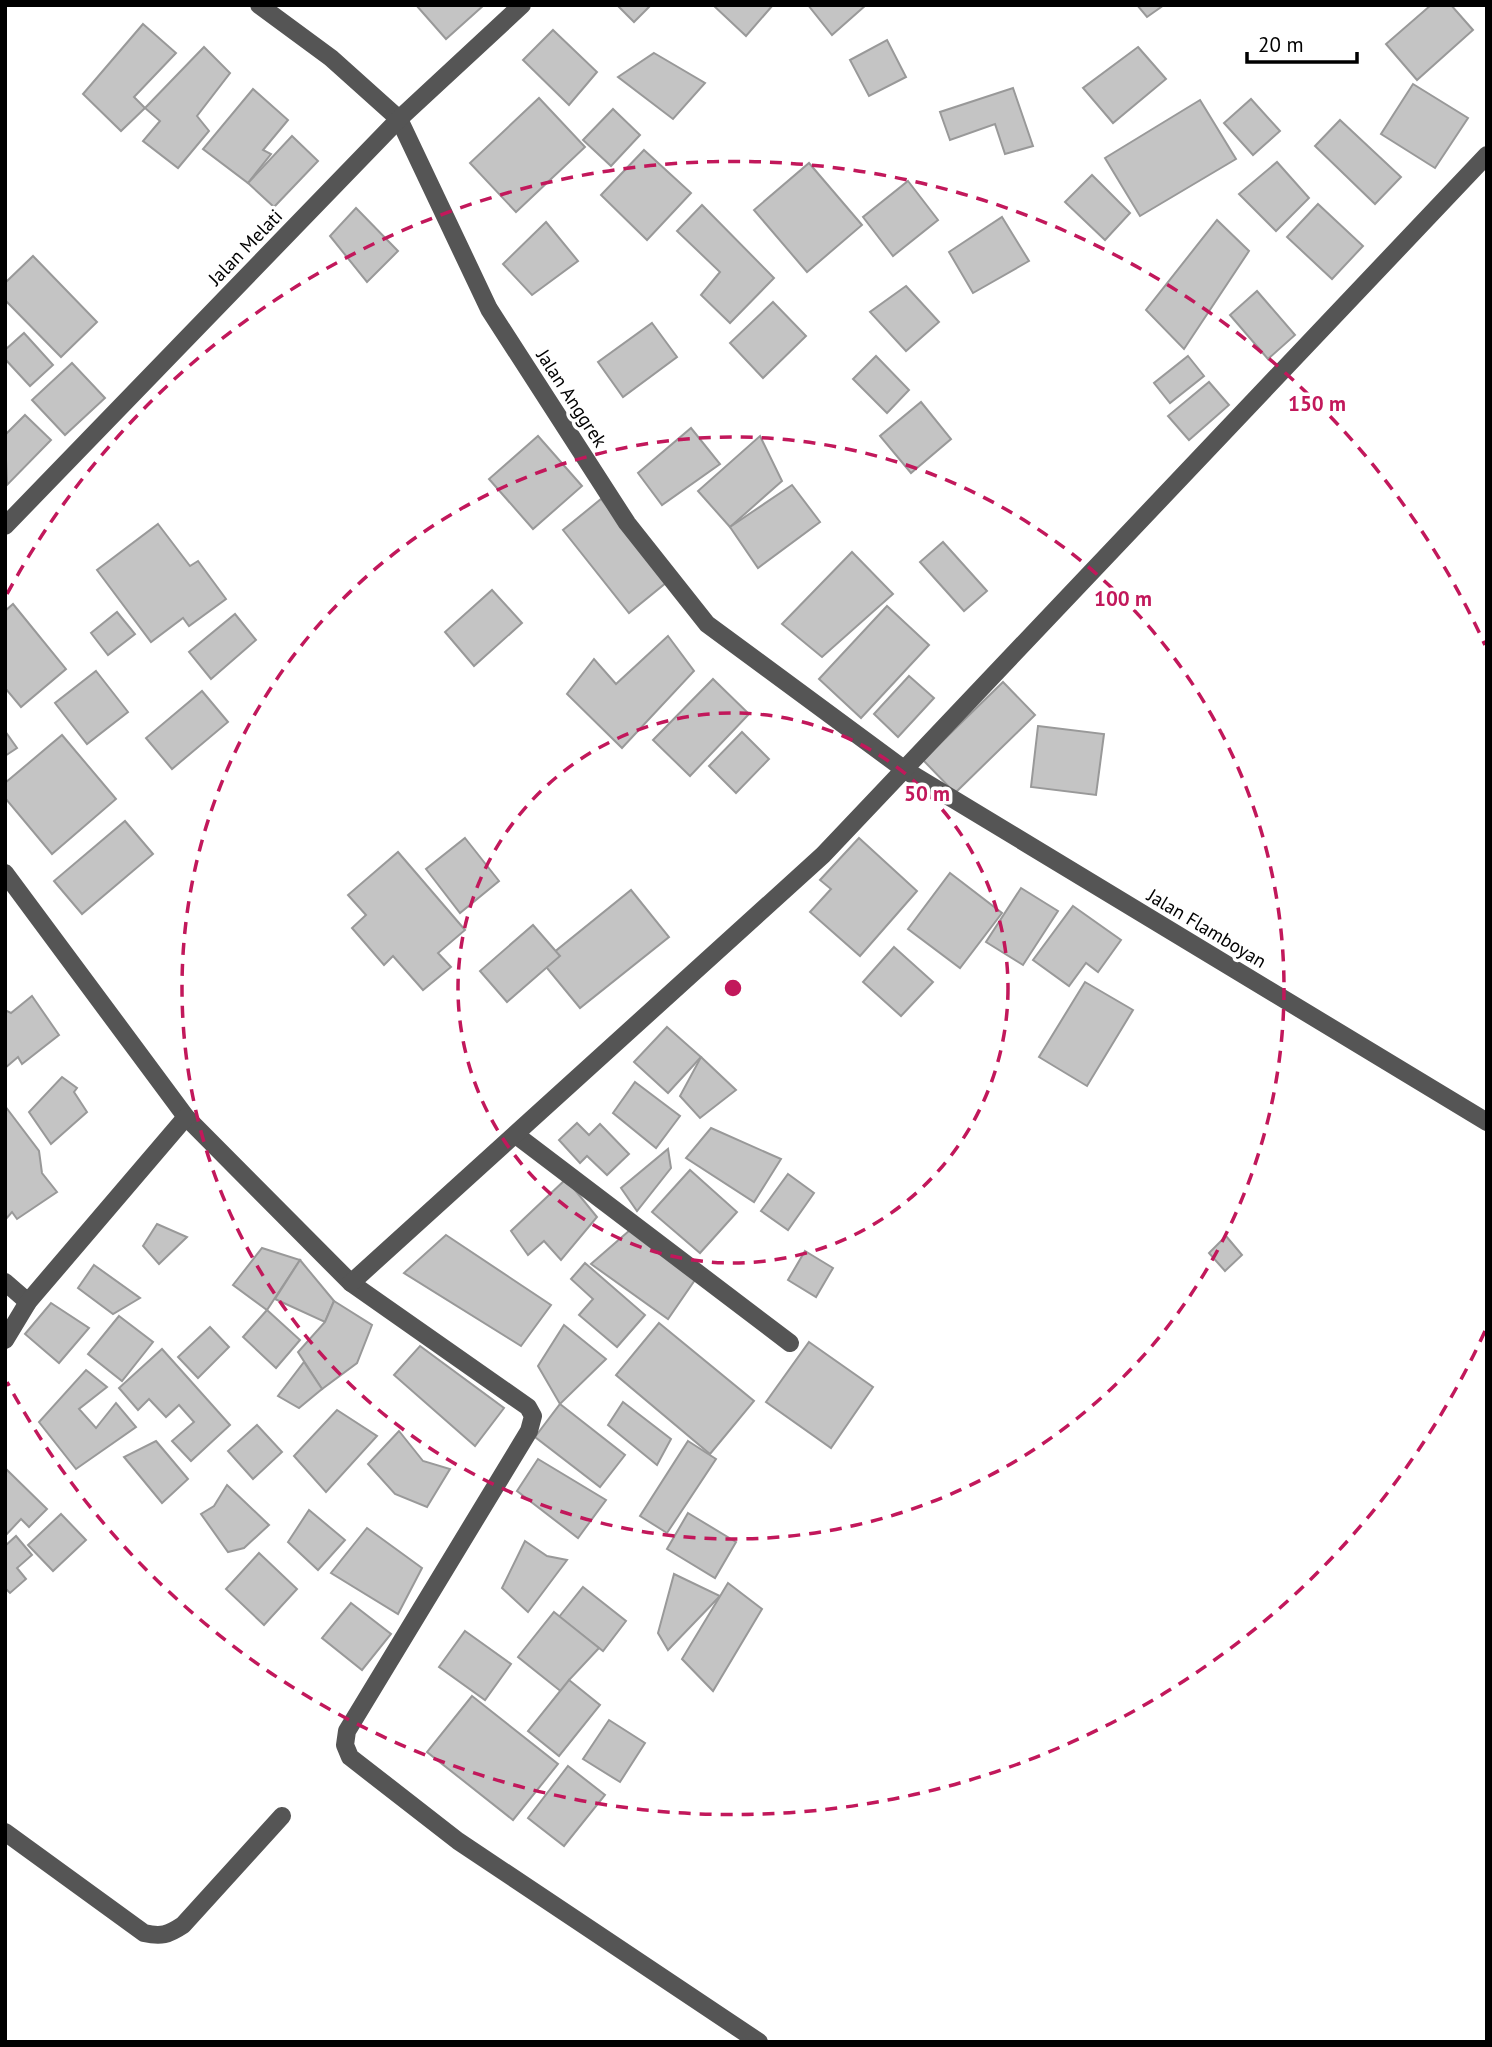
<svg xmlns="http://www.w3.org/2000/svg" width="1492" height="2047" font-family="'PT Sans',sans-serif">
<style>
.building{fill:#c4c4c4;stroke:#999;stroke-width:2}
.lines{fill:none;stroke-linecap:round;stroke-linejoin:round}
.minor{stroke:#555;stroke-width:18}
.ring{fill:none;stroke:#c2185b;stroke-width:3.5;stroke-dasharray:12 9}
.labels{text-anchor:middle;stroke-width:7;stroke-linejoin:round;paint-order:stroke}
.street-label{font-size:19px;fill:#000;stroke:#fff}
.centre{fill:#c2185b;stroke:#fff;stroke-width:3.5}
.ring-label{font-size:21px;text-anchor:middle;font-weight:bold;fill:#c2185b;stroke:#fff;stroke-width:7;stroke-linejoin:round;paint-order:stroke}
</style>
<rect width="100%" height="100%" fill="#fff"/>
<g class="building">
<path d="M416,5H484L446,39Z"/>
<path d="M617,5H651L634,22Z"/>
<path d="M713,5H773L746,36Z"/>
<path d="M808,5H866L832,35Z"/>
<path d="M1137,5H1164L1147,17Z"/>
<path d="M1431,5H1451L1473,30L1417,80L1386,44Z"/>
<path d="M143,24L176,53L134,97L145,108L121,131L83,94Z"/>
<path d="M553,30L597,72L569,105L523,60Z"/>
<path d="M887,40L906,77L869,96L850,60Z"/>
<path d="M204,47L230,73L197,116L209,131L178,168L143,141L160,121L145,108Z"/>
<path d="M1138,47L1166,79L1113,123L1083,88Z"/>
<path d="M654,53L705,83L673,119L618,77Z"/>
<path d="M1413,84L1468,118L1435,168L1381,134Z"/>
<path d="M1013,88L1033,146L1005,154L995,124L950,140L940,112Z"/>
<path d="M253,89L288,120L263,150L271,154L248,183L203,149Z"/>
<path d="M539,98L585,147L516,212L470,163Z"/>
<path d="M1251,99L1280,131L1253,155L1224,123Z"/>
<path d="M1200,100L1236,159L1140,216L1105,158Z"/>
<path d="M613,109L640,135L611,166L583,140Z"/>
<path d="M1340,120L1401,177L1375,204L1315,146Z"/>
<path d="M292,136L318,161L274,207L248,183Z"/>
<path d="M644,150L691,193L647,240L601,195Z"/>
<path d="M1277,162L1309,198L1276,231L1239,194Z"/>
<path d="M809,163L862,225L807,272L754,210Z"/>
<path d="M1092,175L1130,213L1105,240L1065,202Z"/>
<path d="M908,181L938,220L893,256L863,217Z"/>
<path d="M1318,204L1363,246L1332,279L1287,237Z"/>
<path d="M702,205L774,278L730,323L701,295L720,272L677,231Z"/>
<path d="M356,208L398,251L367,282L330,236Z"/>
<path d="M1002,217L1029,261L973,293L949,252Z"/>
<path d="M1217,220L1249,251L1184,349L1146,310Z"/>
<path d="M546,222L578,261L532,295L503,264Z"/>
<path d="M33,256L97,322L61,357L5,300V283Z"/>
<path d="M906,286L939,322L906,351L870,312Z"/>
<path d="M1257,291L1295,335L1268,359L1230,315Z"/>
<path d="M773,302L806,336L763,378L730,343Z"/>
<path d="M652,323L677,357L623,397L598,362Z"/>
<path d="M24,333L53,365L30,386L5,359V350Z"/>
<path d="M876,356L909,390L887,413L853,379Z"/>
<path d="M1188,356L1204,376L1170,403L1154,383Z"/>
<path d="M72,363L105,398L65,435L32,400Z"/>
<path d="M1209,382L1229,405L1189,440L1168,416Z"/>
<path d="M921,402L951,439L911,473L880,436Z"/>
<path d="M25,415L51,440L7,485L5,435Z"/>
<path d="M691,428L720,464L662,505L638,473Z"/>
<path d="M538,436L582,486L533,529L489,479Z"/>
<path d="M760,436L782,481L730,527L698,491Z"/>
<path d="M792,485L820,522L758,568L730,527Z"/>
<path d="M601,499L667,582L629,613L563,530Z"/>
<path d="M158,524L190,566L198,561L226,599L189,626L183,618L151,642L97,570Z"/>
<path d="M943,542L987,591L964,611L920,562Z"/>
<path d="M852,552L893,594L822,657L782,624Z"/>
<path d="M492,590L522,623L474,666L445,632Z"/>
<path d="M13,604L66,669L21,707L5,688V611Z"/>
<path d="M887,606L929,645L861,718L819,679Z"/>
<path d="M117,612L135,634L108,655L91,633Z"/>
<path d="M235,614L256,640L211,679L189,652Z"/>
<path d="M668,636L694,671L622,748L567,694L594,659L616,684Z"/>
<path d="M96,671L128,712L87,744L55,703Z"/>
<path d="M909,676L934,698L898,737L874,714Z"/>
<path d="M713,679L749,714L690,776L653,740Z"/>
<path d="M1003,682L1035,715L955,793L923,760Z"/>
<path d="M202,691L228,722L172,769L146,738Z"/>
<path d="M1038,726L1104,734L1096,795L1031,787Z"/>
<path d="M5,731L17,748L5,756Z"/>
<path d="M742,732L769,759L736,793L709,766Z"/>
<path d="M62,735L116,799L52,854L5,798V783Z"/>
<path d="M125,821L153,854L82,914L54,881Z"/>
<path d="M465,838L499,881L460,913L426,869Z"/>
<path d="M859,838L917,891L860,956L810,912L831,889L820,880Z"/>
<path d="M398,852L465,930L438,953L451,967L423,990L393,956L384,965L352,928L366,915L348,895Z"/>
<path d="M950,873L1002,913L960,968L908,929Z"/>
<path d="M1021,888L1058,911L1023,965L986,942Z"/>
<path d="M631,890L669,937L580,1008L542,962Z"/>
<path d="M1073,906L1121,940L1098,972L1086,963L1069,986L1033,960Z"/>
<path d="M533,925L560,956L507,1002L480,971Z"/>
<path d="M894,947L933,982L901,1016L863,982Z"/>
<path d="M1085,982L1133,1010L1087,1086L1039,1057Z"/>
<path d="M32,996L59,1035L22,1064L18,1057L5,1068V1010L11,1013Z"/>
<path d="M667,1027L701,1057L668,1093L634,1062Z"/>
<path d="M701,1057L736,1090L700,1118L680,1096Z"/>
<path d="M62,1077L77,1088L74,1092L87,1112L51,1144L29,1112Z"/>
<path d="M635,1082L680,1116L656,1148L613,1113Z"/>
<path d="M5,1106L39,1151L42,1173L57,1192L17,1219L12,1212L5,1220Z"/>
<path d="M577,1123L589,1135L600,1124L629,1154L607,1175L587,1156L580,1163L559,1140Z"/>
<path d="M711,1128L781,1159L754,1202L686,1158Z"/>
<path d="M668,1149L671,1168L637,1211L621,1188Z"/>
<path d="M690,1170L737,1212L700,1253L652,1212Z"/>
<path d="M788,1174L814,1193L788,1230L761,1211Z"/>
<path d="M566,1179L597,1217L561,1260L544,1241L528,1255L511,1231Z"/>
<path d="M157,1224L187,1237L159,1264L143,1246Z"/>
<path d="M630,1230L697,1277L668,1319L591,1264Z"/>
<path d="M446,1235L551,1305L521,1346L404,1273Z"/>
<path d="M1226,1236L1242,1255L1225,1271L1209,1253Z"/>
<path d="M262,1248L300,1260L267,1310L233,1285Z"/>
<path d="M805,1251L833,1268L816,1297L788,1280Z"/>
<path d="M300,1260L334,1301L325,1322L275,1299Z"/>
<path d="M585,1263L645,1315L617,1347L579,1315L593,1299L571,1279Z"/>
<path d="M94,1265L140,1298L113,1314L78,1288Z"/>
<path d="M334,1301L372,1325L357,1363L322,1389L298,1352L325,1322Z"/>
<path d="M51,1303L89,1328L59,1363L25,1334Z"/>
<path d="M267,1310L300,1340L276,1368L243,1337Z"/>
<path d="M119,1316L153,1342L122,1381L88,1354Z"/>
<path d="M659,1323L754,1401L710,1454L616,1375Z"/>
<path d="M564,1325L606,1359L560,1404L538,1366Z"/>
<path d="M210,1327L229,1347L198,1378L178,1357Z"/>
<path d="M809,1342L873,1387L831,1448L766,1402Z"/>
<path d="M420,1346L504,1408L475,1446L394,1375Z"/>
<path d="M162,1349L230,1425L191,1461L172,1441L194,1422L179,1405L166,1417L149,1399L138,1410L119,1388Z"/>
<path d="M304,1362L322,1389L299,1408L278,1396Z"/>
<path d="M86,1370L107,1387L79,1409L96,1428L116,1403L136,1427L76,1469L39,1422Z"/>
<path d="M623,1402L671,1439L657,1465L608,1425Z"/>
<path d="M560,1404L625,1455L600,1487L535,1437Z"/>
<path d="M337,1410L377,1436L326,1492L294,1456Z"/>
<path d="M257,1425L282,1452L253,1479L228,1451Z"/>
<path d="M399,1431L423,1461L450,1469L427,1507L395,1494L368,1464Z"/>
<path d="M156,1441L188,1479L162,1503L124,1457Z"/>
<path d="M688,1441L716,1459L667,1533L640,1516Z"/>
<path d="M538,1459L606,1500L578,1538L517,1491Z"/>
<path d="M5,1468L47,1509L29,1527L21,1519L5,1536Z"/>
<path d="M227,1485L269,1525L244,1548L228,1552L201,1514L214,1506Z"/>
<path d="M309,1510L345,1540L318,1570L288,1542Z"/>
<path d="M688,1513L736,1542L715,1578L667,1549Z"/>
<path d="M61,1514L86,1540L53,1571L28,1545Z"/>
<path d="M367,1528L422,1568L398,1614L331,1573Z"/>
<path d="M16,1536L32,1555L17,1568L26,1579L10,1593L5,1588V1546Z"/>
<path d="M525,1541L547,1556L567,1560L528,1612L502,1588Z"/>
<path d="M259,1553L297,1589L264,1625L226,1589Z"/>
<path d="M674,1574L720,1596L668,1650L658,1633Z"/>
<path d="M728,1583L762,1609L713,1691L682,1659Z"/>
<path d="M583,1587L626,1621L603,1651L559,1617Z"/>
<path d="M351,1603L391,1634L362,1670L322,1638Z"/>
<path d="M554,1612L599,1648L569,1680L563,1693L518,1657Z"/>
<path d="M465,1631L511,1664L485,1700L439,1667Z"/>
<path d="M569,1680L600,1705L559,1756L528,1731Z"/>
<path d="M472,1696L558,1764L513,1820L427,1752Z"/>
<path d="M609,1720L645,1743L620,1782L583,1759Z"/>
<path d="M568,1766L605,1795L564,1846L528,1818Z"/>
</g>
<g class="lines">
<g class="minor">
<path d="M259,5L331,58L399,119L489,309L627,523L707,624L905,770L1487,1122"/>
<path d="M5,526L399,119L522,5"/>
<path d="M5,873L186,1117L351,1283L528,1407L533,1416L529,1431L347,1731L345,1745L350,1757L458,1841L759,2042"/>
<path d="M516,1135L790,1343"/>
<path d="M5,1282L28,1302"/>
<path d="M351,1283L823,855L1487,155"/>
<path d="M5,1340L28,1302L186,1117"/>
<path d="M5,1832L144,1933C161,1937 168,1935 183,1925L282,1816"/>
</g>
</g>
<g class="ring">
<circle cx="733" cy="988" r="275"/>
<circle cx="733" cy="988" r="551"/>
<path d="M1485 1331A826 826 0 0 1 7 1382M7 594A826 826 0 0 1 1485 645"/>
</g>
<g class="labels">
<g class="street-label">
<text transform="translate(245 247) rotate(-46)" y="7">Jalan Melati</text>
<text transform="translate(572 398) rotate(57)" y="7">Jalan Anggrek</text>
<text transform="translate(1207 928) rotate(31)" y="7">Jalan Flamboyan</text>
</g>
</g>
<circle cx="733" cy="988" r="10" class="centre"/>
<g class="ring-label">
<text x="1317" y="411">150 m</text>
<text x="1123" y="606">100 m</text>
<text x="927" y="801">50 m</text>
</g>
<rect width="1492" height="2047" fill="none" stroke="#000000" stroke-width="14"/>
<path d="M1247 52v10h110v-10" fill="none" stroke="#000000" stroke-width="3.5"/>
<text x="1258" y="52" font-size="21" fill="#000000" stroke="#ffffff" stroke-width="5" paint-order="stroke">20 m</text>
</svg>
